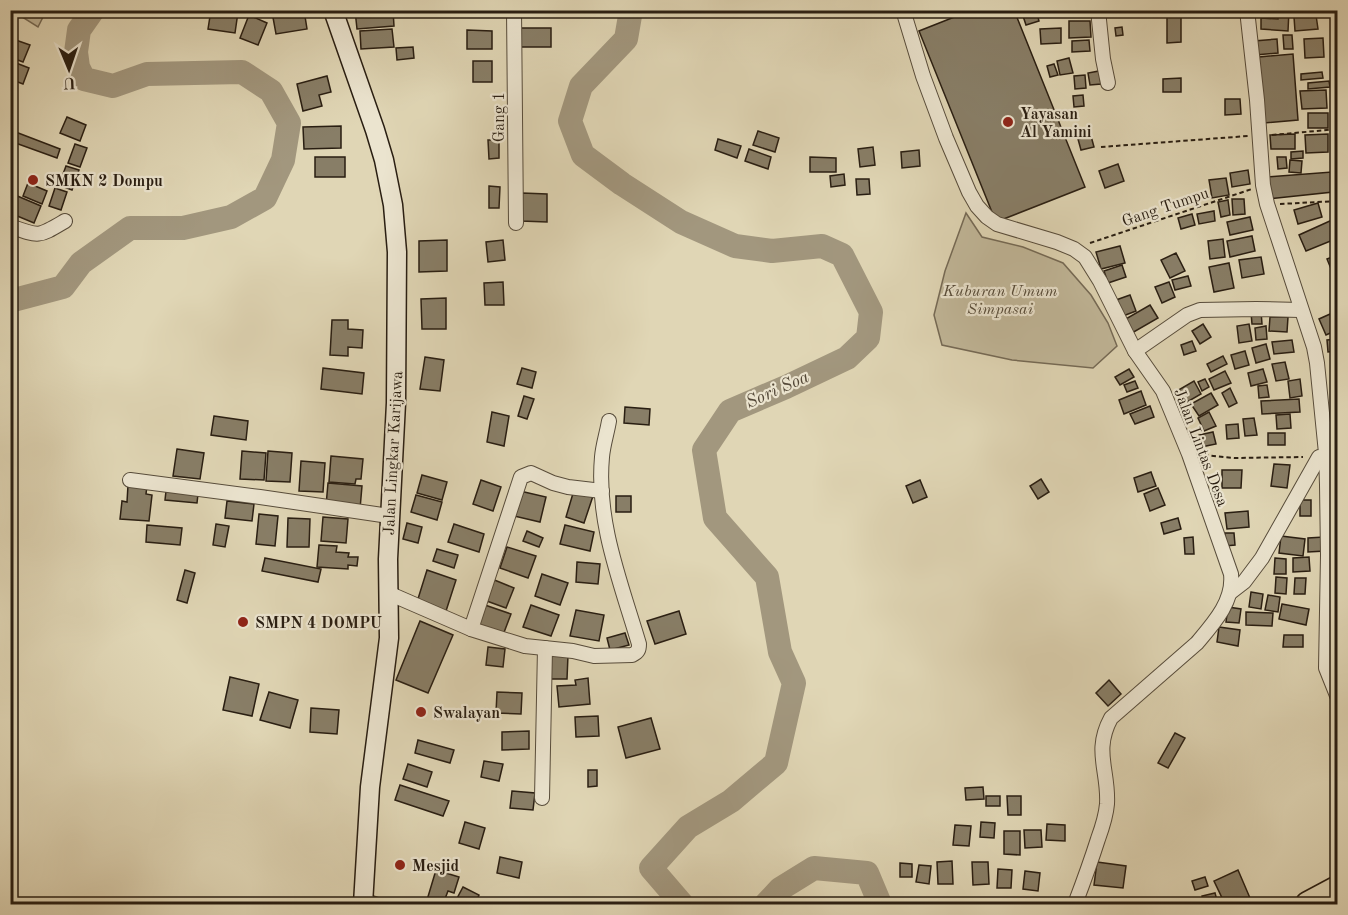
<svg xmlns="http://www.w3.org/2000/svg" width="1348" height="915" font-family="'Old Standard TT',serif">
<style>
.green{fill:#c1b799;stroke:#756a56;stroke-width:1.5}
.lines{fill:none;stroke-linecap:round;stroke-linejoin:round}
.river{stroke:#a2977e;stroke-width:24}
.building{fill:#887e67;stroke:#291e12;stroke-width:1.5}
.lane-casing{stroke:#574c3b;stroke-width:10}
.street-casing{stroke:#574c3b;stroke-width:16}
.secondary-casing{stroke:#291e12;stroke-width:21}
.highway-casing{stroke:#291e12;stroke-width:27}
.path{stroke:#291e12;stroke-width:2;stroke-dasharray:4.5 3;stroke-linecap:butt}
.lane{stroke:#ebe4cf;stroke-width:7}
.street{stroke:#ebe4cf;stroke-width:14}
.secondary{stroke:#ebe4cf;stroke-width:18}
.highway{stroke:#e0d6b5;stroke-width:24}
.poi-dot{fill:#8f2418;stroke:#ebe4cf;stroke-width:2}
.labels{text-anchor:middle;stroke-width:4.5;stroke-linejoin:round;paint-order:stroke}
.poi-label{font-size:16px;font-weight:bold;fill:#291e12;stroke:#ebe4cf;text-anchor:start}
.street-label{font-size:16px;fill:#291e12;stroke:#ebe4cf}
.park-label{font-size:16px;font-style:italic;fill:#574c3a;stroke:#ebe4cf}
.water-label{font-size:18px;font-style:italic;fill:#534838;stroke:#ebe4cf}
</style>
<rect width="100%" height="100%" fill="#e0d6b5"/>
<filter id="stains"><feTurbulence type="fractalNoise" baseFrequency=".00333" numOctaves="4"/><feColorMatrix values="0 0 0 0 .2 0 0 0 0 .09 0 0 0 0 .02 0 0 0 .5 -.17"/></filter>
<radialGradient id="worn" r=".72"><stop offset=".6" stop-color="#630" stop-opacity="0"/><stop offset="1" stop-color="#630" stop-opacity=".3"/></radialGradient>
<g class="green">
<path d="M11,10H46V11L38,27Z"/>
<path d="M966,213L982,237L1023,247L1063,263L1091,295L1108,323L1117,346L1093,368L1012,360L942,345L934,315L945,271Z"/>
</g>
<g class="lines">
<g class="river">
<path d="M631,10L626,39L581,86L570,121L583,155L622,184L681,222L735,246L772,251L822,246L842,255L871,312L868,338L847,358L786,387L730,411L704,450L715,518L767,577L780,652L794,683L776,763L731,801L688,827L651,868L682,904"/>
<path d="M10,301L63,287L81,263L130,228H183L231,217L265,198L283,160L289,123L271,91L242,72L147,74L113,86L84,79L78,67L76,52L79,30L93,10"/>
<path d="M766,904L780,889L814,868L867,873L880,904"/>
</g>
</g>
<g class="building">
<path d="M211,10H227L238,12L235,33L208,29Z"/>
<path d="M285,10H304L307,29L276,34L272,12Z"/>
<path d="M355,10H393L394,26L357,29Z"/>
<path d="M468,10H492V14L468,13Z"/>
<path d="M972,10H1014L1085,187L996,222L919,31Z"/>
<path d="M1021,10H1036L1039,21L1026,25Z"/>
<path d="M1278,10H1289L1288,31L1261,29V18L1278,19Z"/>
<path d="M249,15L267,23L258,45L240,38Z"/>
<path d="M1316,15L1318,29L1295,31L1294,17Z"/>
<path d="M1167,17H1181V42L1167,43Z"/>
<path d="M1069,21H1090L1091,37L1069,38Z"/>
<path d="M1122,27L1123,35L1116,36L1115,28Z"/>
<rect x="518" y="28" width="33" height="19"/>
<path d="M1061,28V43L1041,44L1040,29Z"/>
<path d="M392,29L394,47L361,49L360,31Z"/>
<path d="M467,30L492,31V49H467Z"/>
<path d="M1283,35H1292L1293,49H1284Z"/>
<path d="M10,38L30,45L23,62L10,57Z"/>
<path d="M1323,38L1324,57L1305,58L1304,39Z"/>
<path d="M1277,39L1278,53L1255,55L1254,41Z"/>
<path d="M1089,40L1090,51L1072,52V41Z"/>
<path d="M413,47L414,58L397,60L396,48Z"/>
<path d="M1293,54L1298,120L1264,123L1259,57Z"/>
<path d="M1069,58L1073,73L1060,75L1057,61Z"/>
<path d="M11,61L29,68L23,84L10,79Z"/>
<rect x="473" y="61" width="19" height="21"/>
<path d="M1054,64L1058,75L1050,77L1047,66Z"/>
<path d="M1099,71L1101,84L1090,85L1088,73Z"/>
<path d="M1322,72L1323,78L1301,80V74Z"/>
<path d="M1085,75L1086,88L1075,89L1074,76Z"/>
<path d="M327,76L331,92L319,95L322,106L303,111L297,84Z"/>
<path d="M1181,78V92H1163V79Z"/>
<path d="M1329,81L1330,87L1308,89V83Z"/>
<path d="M1326,90L1327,108L1302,109L1300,91Z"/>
<path d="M1083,95L1084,106L1074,107L1073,96Z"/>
<path d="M1225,99H1240L1241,114L1225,115Z"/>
<rect x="1308" y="113" width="20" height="15"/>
<path d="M67,117L86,125L80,141L60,133Z"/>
<path d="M341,126V148L304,149L303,127Z"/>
<path d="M13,131L60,149L57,158L10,141Z"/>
<path d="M758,131L779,138L775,152L753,145Z"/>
<path d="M1295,134V149H1271L1270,135Z"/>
<path d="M1328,134V152L1306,153L1305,135Z"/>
<path d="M1091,136L1094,147L1081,150L1078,139Z"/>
<path d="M718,139L741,146L737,158L715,150Z"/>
<path d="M488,140H499V158L489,159Z"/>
<path d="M75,144L87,148L80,167L68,163Z"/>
<path d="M873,147L875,165L860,167L858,149Z"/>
<path d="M749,149L771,157L768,169L745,161Z"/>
<path d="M919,150L920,166L902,168L901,152Z"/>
<path d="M1303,151V158L1291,159V152Z"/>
<rect x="315" y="157" width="30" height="20"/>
<path d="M810,157L836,158V172H810Z"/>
<path d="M1277,157H1286L1287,168L1278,169Z"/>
<path d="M1290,160L1302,161L1301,173L1289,172Z"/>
<path d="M1118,164L1124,181L1105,188L1099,171Z"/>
<path d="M66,166L79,170L72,190L59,185Z"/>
<path d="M1248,170L1250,184L1232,187L1230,173Z"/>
<path d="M1332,172L1333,192L1268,199L1267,177Z"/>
<path d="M844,174L845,185L831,187L830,176Z"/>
<path d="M1226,178L1229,195L1212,198L1209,180Z"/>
<path d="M856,179H869L870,194L857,195Z"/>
<path d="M28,183L47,191L42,204L23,196Z"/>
<path d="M489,186L500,187L499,208H489Z"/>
<path d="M55,188L67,192L61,210L49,206Z"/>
<path d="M522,193L547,194V222L521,221Z"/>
<path d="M15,195L41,206L34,223L10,213V205Z"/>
<path d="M1232,199H1244L1245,214L1233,215Z"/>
<path d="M1228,200L1230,215L1221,217L1218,202Z"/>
<path d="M1318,203L1322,217L1298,224L1294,210Z"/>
<path d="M1214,211L1215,221L1199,224L1197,214Z"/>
<path d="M1192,214L1195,225L1181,229L1178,218Z"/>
<path d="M1250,217L1253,230L1230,235L1227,222Z"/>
<path d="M1332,220L1338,233V238L1306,251L1299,235Z"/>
<path d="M1252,236L1255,251L1230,257L1227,241Z"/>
<path d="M1223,239L1225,257L1210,259L1208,241Z"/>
<path d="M447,240V271L419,272V241Z"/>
<path d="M503,240L505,260L488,262L486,242Z"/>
<path d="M1120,246L1125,263L1101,269L1096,252Z"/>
<path d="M1176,253L1185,271L1170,278L1161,260Z"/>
<path d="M1338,255V274L1334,276L1327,259Z"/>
<path d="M1261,257L1264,274L1242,278L1239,260Z"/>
<path d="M1229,263L1234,288L1214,292L1209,267Z"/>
<path d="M1122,265L1126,277L1108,283L1104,271Z"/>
<path d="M1188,276L1191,286L1175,290L1172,280Z"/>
<path d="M503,282L504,305H485L484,283Z"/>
<path d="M1169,282L1175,297L1162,303L1155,287Z"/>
<path d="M1130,295L1136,311L1123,316L1116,300Z"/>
<path d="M446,298V329H422L421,299Z"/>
<path d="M1150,305L1158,318L1132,333L1124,320Z"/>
<path d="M1261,311L1262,324H1252L1251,312Z"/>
<path d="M1330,314L1337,330L1326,335L1319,319Z"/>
<path d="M1270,317H1288L1287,332L1269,331Z"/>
<path d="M332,320H348V329L363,330L362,348L348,347V356L330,355Z"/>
<path d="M1203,324L1211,337L1200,344L1192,331Z"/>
<path d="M1249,324L1252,341L1239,343L1237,326Z"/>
<path d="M1266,326L1267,339L1256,340L1255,328Z"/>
<path d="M1338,339V351L1328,352L1327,340Z"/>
<path d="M1292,340L1294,352L1274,354L1272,342Z"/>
<path d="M1192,341L1196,351L1184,355L1181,345Z"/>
<path d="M1266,344L1270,359L1256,363L1252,348Z"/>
<path d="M1245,351L1249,365L1235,369L1231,355Z"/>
<path d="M1338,352V364H1332L1331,353Z"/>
<path d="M1223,356L1227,364L1211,372L1207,364Z"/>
<path d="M425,357L444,360L440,391L420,389Z"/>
<path d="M1285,362L1289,379L1276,381L1272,364Z"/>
<path d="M323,368L364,373L362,394L321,389Z"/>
<path d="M522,368L536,372L532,388L517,384Z"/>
<path d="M1129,369L1134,377L1120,385L1115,377Z"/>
<path d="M1263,369L1267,382L1251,386L1248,373Z"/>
<path d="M1225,371L1231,383L1214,390L1209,379Z"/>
<path d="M1205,379L1209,387L1202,391L1198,382Z"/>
<path d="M1300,379L1302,396L1290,398L1288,381Z"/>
<path d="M1135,381L1138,388L1127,392L1124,385Z"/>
<path d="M1194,381L1201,394L1182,405L1175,392Z"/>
<path d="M1267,385L1269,397L1259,398L1258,386Z"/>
<path d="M1230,388L1237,403L1229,407L1222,393Z"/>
<path d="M1141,391L1146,405L1124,414L1119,400Z"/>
<path d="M1211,393L1218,405L1199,416L1191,404Z"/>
<path d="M524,396L534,399L527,419L518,416Z"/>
<path d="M1299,399L1300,412L1262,414L1261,401Z"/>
<path d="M1150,406L1154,417L1135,424L1130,414Z"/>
<path d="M625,407L650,409L649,425L624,423Z"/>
<path d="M492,412L509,416L504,446L487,442Z"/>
<path d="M1209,412L1216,426L1204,431L1198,418Z"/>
<path d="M1290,414L1291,428L1277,429L1276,415Z"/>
<path d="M214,416L248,421L246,440L211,435Z"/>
<path d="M1254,418L1257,435L1245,436L1243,419Z"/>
<path d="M1238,424L1239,438L1227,439L1226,425Z"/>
<path d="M1338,429V444L1334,445L1332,430Z"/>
<path d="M1213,432L1216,444L1201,447L1199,435Z"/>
<rect x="1268" y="433" width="17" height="12"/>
<path d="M177,449L204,453L200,479L173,476Z"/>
<path d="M242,451L266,453L264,480L240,479Z"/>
<path d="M268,451L292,453L290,482L266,481Z"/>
<path d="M1338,453V475L1331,476L1328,455Z"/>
<path d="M331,456L363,459L361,479H356L355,484L329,482Z"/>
<path d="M301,461L325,463L323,492L299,491Z"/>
<path d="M1274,464L1290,465L1287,488L1271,486Z"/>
<path d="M1222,470H1242L1241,488H1222Z"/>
<path d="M1151,472L1156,486L1138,492L1134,478Z"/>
<path d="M422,475L447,482L442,500L417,493Z"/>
<path d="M1041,479L1049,492L1038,499L1030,486Z"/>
<path d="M481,480L501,487L493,511L473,504Z"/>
<path d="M920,480L927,497L913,503L906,486Z"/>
<path d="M328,483L362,486L360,509L326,506Z"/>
<path d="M128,485L147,486L146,494L152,495L149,521L120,519L122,501L127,502Z"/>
<path d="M1158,488L1165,505L1150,511L1144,494Z"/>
<path d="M574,490L593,496L584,523L566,517Z"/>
<path d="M166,491L198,494L197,503L165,500Z"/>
<path d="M520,491L546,497L540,522L514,516Z"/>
<path d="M416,495L442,502L437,520L411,512Z"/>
<rect x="616" y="496" width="15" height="16"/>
<rect x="1300" y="500" width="11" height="16"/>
<path d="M227,501L254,504L252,521L225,518Z"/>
<path d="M1248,511L1249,527L1227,529L1225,513Z"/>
<path d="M259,514L278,516L275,546L256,544Z"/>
<path d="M323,517L348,519L346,543L321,541Z"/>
<path d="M288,518L310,519L309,547H287Z"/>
<path d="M1178,518L1181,529L1164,534L1161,523Z"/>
<path d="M407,523L422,527L418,543L403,539Z"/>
<path d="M216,524L229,526L225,547L213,545Z"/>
<path d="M454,524L484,534L479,552L448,542Z"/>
<path d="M147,525L182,528L180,545L146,542Z"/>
<path d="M565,525L594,532L590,551L560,544Z"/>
<path d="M527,531L543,538L539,547L523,541Z"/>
<path d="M1225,533H1234L1235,545L1225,546Z"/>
<path d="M1281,536L1305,539L1303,556L1279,553Z"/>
<path d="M1193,537L1194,554H1185L1184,538Z"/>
<path d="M1324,537L1325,551L1308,552V538Z"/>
<path d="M319,545L337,546L336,552L349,553L348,557H358L357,566L348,565V569L317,567Z"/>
<path d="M507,547L536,556L528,578L500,568Z"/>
<path d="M437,549L458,555L454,568L433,561Z"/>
<path d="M1309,557L1310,571L1293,572V558Z"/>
<path d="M265,558L321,569L318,582L262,571Z"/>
<path d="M1275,558L1286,559V574H1274Z"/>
<path d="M577,562L600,564L598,584L576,582Z"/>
<path d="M185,570L195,573L187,603L177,600Z"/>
<path d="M427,570L456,580L446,611L417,602Z"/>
<path d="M542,574L568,583L560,605L535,596Z"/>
<path d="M1276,577L1287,578L1286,594L1275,593Z"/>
<path d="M1295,578H1306L1305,594H1294Z"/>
<path d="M492,579L514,588L506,608L484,600Z"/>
<path d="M1251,592L1263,594L1261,609L1249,607Z"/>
<path d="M1268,595L1280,597L1278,612L1265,610Z"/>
<path d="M482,604L511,614L503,635L475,626Z"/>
<path d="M1282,604L1309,609L1306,625L1279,619Z"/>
<path d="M531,605L559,615L551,636L523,627Z"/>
<path d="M1228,607L1241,609L1239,623L1226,622Z"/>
<path d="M576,610L604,615L599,641L570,636Z"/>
<path d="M679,611L686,634L655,644L647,621Z"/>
<path d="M1246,612L1273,613L1272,626L1246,625Z"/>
<path d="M1338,615V649H1337L1328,618Z"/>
<path d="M420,621L453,635L428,693L396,680Z"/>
<path d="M1219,627L1240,630L1238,646L1217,642Z"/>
<path d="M625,633L629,645L610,650L607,638Z"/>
<path d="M1284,635H1303V647H1283Z"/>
<path d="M488,647L505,649L503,667L486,665Z"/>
<path d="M1338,653V678L1331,655Z"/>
<path d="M548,654L568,655L567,679H547Z"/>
<path d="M230,677L259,684L252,716L223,710Z"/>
<path d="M588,678L590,704L559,707L557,686L576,685L575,680Z"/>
<path d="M1109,680L1121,694L1108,706L1096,693Z"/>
<path d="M269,692L298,700L290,728L260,720Z"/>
<path d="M497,692L522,693L521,714L496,713Z"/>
<path d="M311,708L339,710L337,734L310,732Z"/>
<path d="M598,716L599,736L576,737L575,717Z"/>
<path d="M651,718L660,749L626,758L618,727Z"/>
<path d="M529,731V749L502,750V732Z"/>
<path d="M1175,733L1185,738L1168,768L1158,763Z"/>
<path d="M418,740L454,750L450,763L415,753Z"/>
<path d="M484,761L503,764L499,781L481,777Z"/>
<path d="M408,764L432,772L427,787L403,779Z"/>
<path d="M588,770H597V786L588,787Z"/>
<path d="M400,785L449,801L443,816L395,800Z"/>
<path d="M983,787L984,799L966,800L965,788Z"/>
<path d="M512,791L535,793L533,810L510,808Z"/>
<rect x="986" y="796" width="14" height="10"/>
<path d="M1007,796H1021V815H1008Z"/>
<path d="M465,822L485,828L479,849L459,843Z"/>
<path d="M981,822L995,823L994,838L980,837Z"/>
<path d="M1047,824L1065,825V841L1046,840Z"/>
<path d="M955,825L971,826L969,846L953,845Z"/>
<path d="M1024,830H1041L1042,847L1025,848Z"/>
<path d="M1004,831H1020V855L1004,854Z"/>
<path d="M500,857L522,862L519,878L497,873Z"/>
<path d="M952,861L953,884H938L937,862Z"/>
<path d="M972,862H988L989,884L973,885Z"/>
<path d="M1097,862L1126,866L1123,888L1094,885Z"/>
<path d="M900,863L912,864V877H900Z"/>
<path d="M919,865L931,866L929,884L916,882Z"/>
<path d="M998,869L1012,870L1011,888H997Z"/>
<path d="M436,870L459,877L454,893L448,891L443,904L427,900Z"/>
<path d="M1238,870L1250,898L1236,904H1225L1214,881Z"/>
<path d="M1025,871L1040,873L1038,891L1023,889Z"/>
<path d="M1205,877L1208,886L1195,890L1192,881Z"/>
<path d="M463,887L479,895L475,904H454Z"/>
<path d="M1215,893L1218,904H1204L1202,896Z"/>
<path d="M496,898L516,904H494Z"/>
</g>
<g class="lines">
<g class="lane-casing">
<path id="lane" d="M364,897L383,904"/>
</g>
<g class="street-casing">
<g id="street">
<path d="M514,10L516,223"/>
<path d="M903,10L923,76L946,138L969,192L977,206L987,217L997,224L1057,242L1074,249L1085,257L1100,281L1135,351L1163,391L1189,454L1231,574C1234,601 1214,623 1197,643L1111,718C1093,751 1109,771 1107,804C1106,816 1102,828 1098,839C1091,861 1083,883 1075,904"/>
<path d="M1098,10L1103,59L1108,83"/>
<path d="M1247,10L1257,100L1263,185L1267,204L1314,347L1317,363L1326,453L1327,485L1328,555L1326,668L1338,698"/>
<path d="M10,226C40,237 38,237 65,221"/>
<path d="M1135,351L1187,315L1200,310L1256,309L1300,310"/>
<path d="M130,480L260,497L389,516"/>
<path d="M1231,592L1244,582L1262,558L1319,457"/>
<path d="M388,593L471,629L525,646L573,651L594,656L632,655C638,652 639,650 639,644C621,583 596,522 602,457C603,445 607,433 609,421"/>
<path d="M471,629L521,477L531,473L553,483L568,487L602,491"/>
<path d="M542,798L545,648"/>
</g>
</g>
<g class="secondary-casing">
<path id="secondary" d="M333,10L375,130L384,160L393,205L397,252L396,403L388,559L389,638L370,787L363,904"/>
</g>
<g class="highway-casing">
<path id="highway" d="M1308,904L1338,888"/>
</g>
<g class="path">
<path d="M1272,135L1338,129"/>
<path d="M1101,147L1248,136"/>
<path d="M1280,204L1338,201"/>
<path d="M1090,243L1252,189"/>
<path d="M1204,455L1234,458L1303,457"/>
</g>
<use href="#lane" class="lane"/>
<use href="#street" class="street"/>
<use href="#secondary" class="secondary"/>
<use href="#highway" class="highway"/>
</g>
<g class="poi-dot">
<circle cx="1008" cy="122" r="6"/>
<circle cx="33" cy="180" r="6"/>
<circle cx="243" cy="622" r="6"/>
<circle cx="421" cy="712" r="6"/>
<circle cx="400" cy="865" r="6"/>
</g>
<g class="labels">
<g class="poi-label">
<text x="1020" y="119">Yayasan<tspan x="1020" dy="18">Al Yamini</tspan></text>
<text x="45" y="186">SMKN 2 Dompu</text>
<text x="255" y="628">SMPN 4 DOMPU</text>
<text x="433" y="718">Swalayan</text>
<text x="412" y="871">Mesjid</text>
</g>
<g class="street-label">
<text transform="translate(498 117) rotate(-90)" y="6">Gang 1</text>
<text transform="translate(1165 206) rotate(-19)" y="6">Gang Tumpu</text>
<text transform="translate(1202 447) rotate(69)" y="6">Jalan Lintas Desa</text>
<text transform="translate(392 453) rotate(-87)" y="6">Jalan Lingkar Karijawa</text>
</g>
<g class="park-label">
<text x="1000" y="296">Kuburan Umum<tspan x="1000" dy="18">Simpasai</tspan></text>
</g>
<g class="water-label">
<text transform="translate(777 389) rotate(-24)" y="6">Sori Soa</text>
</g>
</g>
<rect width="1348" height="915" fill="none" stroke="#e0d6b5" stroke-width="36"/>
<rect x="12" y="12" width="1324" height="891" fill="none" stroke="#291e12" stroke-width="3"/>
<rect x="18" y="18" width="1312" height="879" fill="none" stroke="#291e12" stroke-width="1.5"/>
<g transform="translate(69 69) rotate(178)" stroke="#ebe4cf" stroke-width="4.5" paint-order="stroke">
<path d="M0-4.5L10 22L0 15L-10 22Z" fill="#291e12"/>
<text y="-9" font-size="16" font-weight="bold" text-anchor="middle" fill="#291e12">U</text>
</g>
<rect width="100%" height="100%" filter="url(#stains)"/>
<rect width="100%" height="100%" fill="url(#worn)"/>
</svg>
